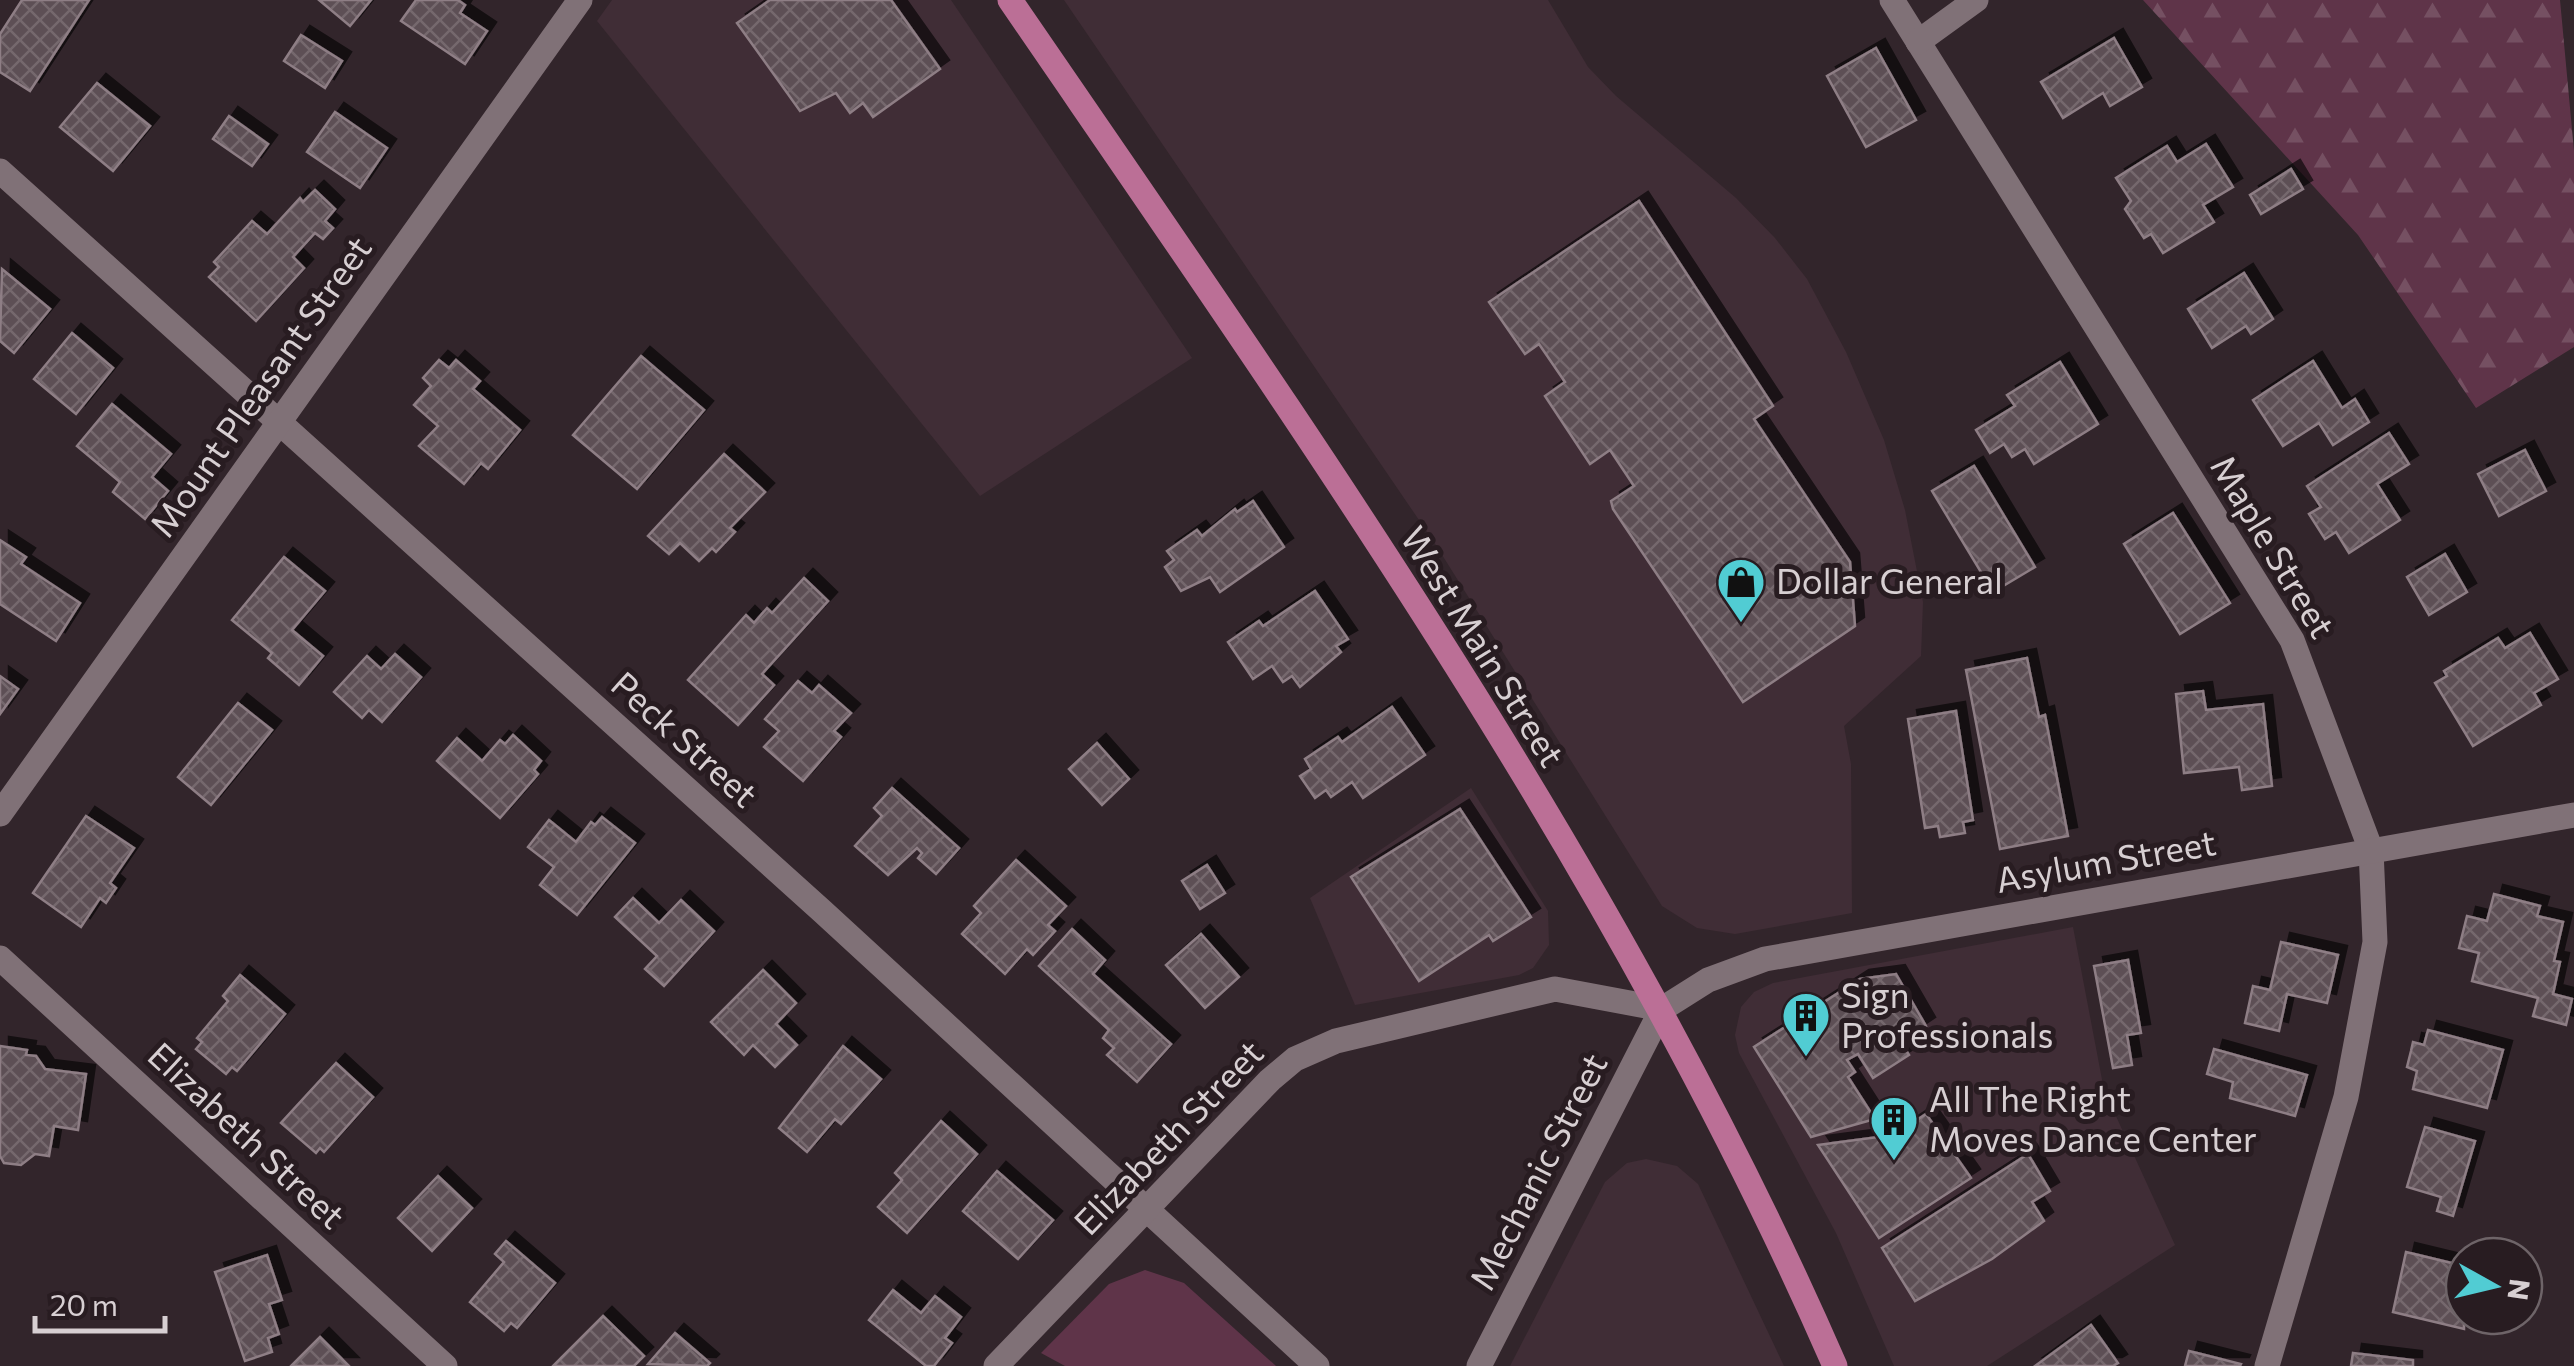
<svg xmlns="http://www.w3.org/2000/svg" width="2574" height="1366" font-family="Commissioner,sans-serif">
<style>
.built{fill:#402d36}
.green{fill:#5f3449}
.forest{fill:url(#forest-firs)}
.building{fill:url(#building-cross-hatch);stroke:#8e7e85;stroke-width:2.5;filter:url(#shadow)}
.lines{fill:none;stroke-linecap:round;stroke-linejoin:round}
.minor{stroke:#807177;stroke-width:25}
.tertiary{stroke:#807177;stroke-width:25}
.primary{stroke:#bb6f96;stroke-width:25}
.labels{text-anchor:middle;stroke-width:10;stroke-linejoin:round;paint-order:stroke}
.street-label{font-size:35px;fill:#d7cfd2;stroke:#281c21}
.poi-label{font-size:35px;fill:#d7cfd2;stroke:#281c21;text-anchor:start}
</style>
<defs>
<pattern id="forest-firs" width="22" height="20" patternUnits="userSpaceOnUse" patternTransform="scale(2.5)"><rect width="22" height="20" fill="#5f3449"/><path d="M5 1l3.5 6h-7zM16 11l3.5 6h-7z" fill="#755062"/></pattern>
<pattern id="building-cross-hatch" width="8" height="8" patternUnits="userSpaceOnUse" patternTransform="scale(2.5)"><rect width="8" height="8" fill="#5d4f55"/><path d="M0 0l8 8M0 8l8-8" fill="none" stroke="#74676d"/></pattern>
<filter id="shadow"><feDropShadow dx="9" dy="-9" stdDeviation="0" flood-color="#0009"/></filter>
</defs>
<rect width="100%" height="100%" fill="#32252b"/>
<g class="built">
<path d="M612,0H951L1192,358L980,496L597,21Z"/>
<path d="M1064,0H1548L1588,67L1616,96L1736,198L1775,238L1807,279L1846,352L1884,440L1905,510L1923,602L1921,656L1844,726L1851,764L1852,913L1735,934L1697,928L1662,906L1434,542Z"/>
<path d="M1471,788L1548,911L1549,945L1533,968L1519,975L1355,1005L1310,898Z"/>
<path d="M2073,927L2104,1090L2175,1245L1987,1366H1894L1836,1233L1739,1053L1735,1035L1741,1007L1754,992L1773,983Z"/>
<path d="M1646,1159L1677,1166L1698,1184L1784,1366H1510L1605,1182L1627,1163Z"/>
</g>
<path class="green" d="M1145,1270L1184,1283L1276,1366H1065L1041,1353L1109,1284Z"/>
<path class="forest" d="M2143,0H2560L2574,151V347L2476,408L2358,235Z"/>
<g class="building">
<path d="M22,0H89L30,91L0,72V34Z"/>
<path d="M319,0H371L350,26Z"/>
<path d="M416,0H458L465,5L460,13L487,31L465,64L401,21Z"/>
<path d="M770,0H891L940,69L873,117L863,103L850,113L836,93L800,111L737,23Z"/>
<path d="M301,35L342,61L325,88L284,61Z"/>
<path d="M2114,38L2142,87L2110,106L2103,93L2063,118L2041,82Z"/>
<path d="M1876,48L1916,120L1866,147L1827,76Z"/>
<path d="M97,83L150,126L113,171L60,127Z"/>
<path d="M335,112L387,148L360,188L307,152Z"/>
<path d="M229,116L268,144L252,166L213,139Z"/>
<path d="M2206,144L2233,187L2203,205L2214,222L2163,253L2151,234L2144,238L2125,209L2131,201L2116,178L2167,146L2177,162Z"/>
<path d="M2291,169L2303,189L2261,214L2250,195Z"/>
<path d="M315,190L335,209L325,221L333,228L323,239L315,233L293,257L304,268L256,321L209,277L219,267L214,262L252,221L267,234L300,198L303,202Z"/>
<path d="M1639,201L1773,406L1754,419L1850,562L1855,626L1743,702L1613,509L1611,501L1634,486L1610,450L1590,464L1545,396L1565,382L1539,344L1525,354L1489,302Z"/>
<path d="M2,269L50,309L14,353L0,341Z"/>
<path d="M2244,273L2273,319L2251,334L2246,326L2212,348L2188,309Z"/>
<path d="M72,333L113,368L76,414L34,379Z"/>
<path d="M641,356L704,410L637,489L573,435Z"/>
<path d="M439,360L449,368L456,360L480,381L473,389L520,430L488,469L481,463L464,484L419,446L438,426L414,405L431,386L423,378Z"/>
<path d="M2313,361L2342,408L2355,399L2369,422L2333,445L2319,423L2283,446L2253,400Z"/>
<path d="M2060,362L2098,424L2034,464L2025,449L2012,457L2004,444L1990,453L1976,430L2015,406L2007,395Z"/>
<path d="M112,404L171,454L152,477L168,491L145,519L113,492L120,482L77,446Z"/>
<path d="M2389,433L2409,464L2377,484L2400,520L2349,553L2336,532L2325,539L2309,514L2321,507L2307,486Z"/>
<path d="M2525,450L2546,491L2499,516L2478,474Z"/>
<path d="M724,454L765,492L730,528L735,532L716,552L712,548L699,561L680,543L669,554L648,536Z"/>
<path d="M1974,466L2035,567L1993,592L1932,491Z"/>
<path d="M1253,501L1284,547L1220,592L1210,577L1181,591L1165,567L1174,560L1167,551L1197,530L1202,536L1235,509L1237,512Z"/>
<path d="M2173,513L2230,603L2180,634L2124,544Z"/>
<path d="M0,540L26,557L21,564L80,603L56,641L0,604Z"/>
<path d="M2445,554L2467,592L2429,615L2407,577Z"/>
<path d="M284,557L325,591L292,630L323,656L299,685L268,658L272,653L232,620Z"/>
<path d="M804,578L828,601L762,674L774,685L738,725L688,680L746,615L754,623L767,608L772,613Z"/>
<path d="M1315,591L1348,639L1336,646L1341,652L1300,687L1292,676L1283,682L1272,666L1253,679L1228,642L1259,621L1263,626Z"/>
<path d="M2530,633L2558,679L2534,693L2541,705L2473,746L2435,683L2447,676L2444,671L2498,638L2505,648Z"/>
<path d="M395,654L421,677L382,722L369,710L362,718L334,692L367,656L381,669Z"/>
<path d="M2027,658L2039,717L2045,715L2068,836L2000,849L1966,670Z"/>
<path d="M0,676L18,689L0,714Z"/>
<path d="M798,681L812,693L819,685L851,713L834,731L841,737L803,781L764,747L779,731L765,719Z"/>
<path d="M2203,691L2206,710L2263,704L2272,786L2242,790L2239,767L2184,773L2176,694Z"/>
<path d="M238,703L272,730L211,805L178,777Z"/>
<path d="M1392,707L1425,755L1363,798L1352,782L1331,797L1326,790L1315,798L1300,776L1311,769L1305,759L1338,737L1342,742Z"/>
<path d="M1956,711L1973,820L1963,822L1965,833L1940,837L1938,826L1925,828L1908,719Z"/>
<path d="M513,735L541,761L534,770L538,774L500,818L437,761L457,738L482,761L500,740L505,744Z"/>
<path d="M1097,743L1129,779L1102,805L1069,769Z"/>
<path d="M892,788L959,848L936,874L918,858L922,853L917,848L888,875L855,846L882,816L874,808Z"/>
<path d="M1460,809L1531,917L1493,941L1489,935L1419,981L1351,877Z"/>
<path d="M86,816L134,848L110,883L116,888L106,903L100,898L81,927L33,893Z"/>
<path d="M602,817L635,843L577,915L540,885L554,867L528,847L549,820L576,842L591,822L595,825Z"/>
<path d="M1016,860L1066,906L1048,925L1055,931L1033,955L1027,949L1005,974L962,934L981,913L974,906Z"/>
<path d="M1207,865L1225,893L1200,909L1182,881Z"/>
<path d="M2494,894L2540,906L2537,916L2563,922L2554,961L2560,962L2553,994L2572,999L2566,1025L2533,1016L2538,998L2472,981L2479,953L2459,948L2467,916L2487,921Z"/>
<path d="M633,898L659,923L681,900L714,931L664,986L645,969L657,956L615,917Z"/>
<path d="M1072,929L1105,960L1093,974L1171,1044L1137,1082L1107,1055L1114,1048L1103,1038L1109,1030L1039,966Z"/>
<path d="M1201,934L1239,977L1205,1008L1166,965Z"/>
<path d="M2281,942L2338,955L2327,1003L2287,994L2279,1031L2245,1023L2253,986L2270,990Z"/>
<path d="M2128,960L2141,1033L2127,1035L2132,1065L2113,1068L2094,966Z"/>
<path d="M763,970L796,1003L776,1024L797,1045L775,1067L753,1045L744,1055L711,1022Z"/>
<path d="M1896,974L1926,1026L1901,1043L1909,1055L1873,1078L1858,1054L1847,1060L1855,1072L1848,1077L1875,1119L1811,1137L1754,1047L1860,979Z"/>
<path d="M240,975L285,1014L237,1071L232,1067L226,1074L196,1049L202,1042L197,1038L228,1001L223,996Z"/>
<path d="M2428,1030L2503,1050L2487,1108L2413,1089L2417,1071L2407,1067L2411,1051L2413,1042L2424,1045Z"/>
<path d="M0,1046L27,1050L26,1055L36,1056L45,1069L86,1074L78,1130L54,1126L49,1156L35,1154L21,1165L4,1163L0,1156Z"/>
<path d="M843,1046L881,1079L841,1124L835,1119L807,1152L779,1128Z"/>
<path d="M2214,1049L2307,1075L2295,1116L2230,1098L2233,1082L2207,1074Z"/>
<path d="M336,1063L373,1097L324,1152L320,1148L316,1153L281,1123Z"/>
<path d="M1926,1114L1971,1178L1879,1238L1818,1145L1878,1137L1882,1143Z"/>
<path d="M941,1121L977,1154L907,1233L878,1207L902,1180L895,1173Z"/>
<path d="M2425,1127L2475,1141L2453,1216L2437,1211L2441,1197L2407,1187Z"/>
<path d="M2028,1154L2050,1191L2032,1202L2044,1221L1992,1259L1915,1301L1882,1248Z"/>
<path d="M997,1171L1053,1220L1018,1259L963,1211Z"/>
<path d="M438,1176L472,1208L432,1251L398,1218Z"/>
<path d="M506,1241L555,1283L517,1328L511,1323L504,1331L470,1302L504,1262L495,1254Z"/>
<path d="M2406,1252L2464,1266V1329L2393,1312Z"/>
<path d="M267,1255L282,1300L269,1304L279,1334L268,1338L272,1352L245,1361L215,1272Z"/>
<path d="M893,1290L921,1313L935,1296L961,1317L945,1338L952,1343L934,1366H926L869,1320Z"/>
<path d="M603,1316L644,1356L634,1366H553Z"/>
<path d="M2091,1325L2118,1363L2113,1366H2035Z"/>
<path d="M675,1333L710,1363L707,1366L648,1364Z"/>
<path d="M320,1337L349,1366H291Z"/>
<path d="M2189,1351L2241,1364L2240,1366H2185Z"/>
<path d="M2353,1353L2413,1360V1366H2351Z"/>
</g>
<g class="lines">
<g class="minor">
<path d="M1892,0L2292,640L2371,850L2375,942L2346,1097L2267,1366"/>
<path d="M1918,42L1976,0"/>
<path d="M0,171L822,911L1317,1366"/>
<path d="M0,814L580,0"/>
<path d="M0,958L445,1366"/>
<path d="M996,1366L1270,1080L1295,1059L1336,1041L1555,989L1662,1009L1479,1366"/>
</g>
<path class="tertiary" d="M1662,1009L1708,980L1765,959L2574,815"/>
<path class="primary" d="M1010,0C1310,438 1622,877 1835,1366"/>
</g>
<defs>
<g id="shop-pin" transform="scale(2.5)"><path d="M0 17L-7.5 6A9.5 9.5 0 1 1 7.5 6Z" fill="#51ccd3" stroke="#281c21"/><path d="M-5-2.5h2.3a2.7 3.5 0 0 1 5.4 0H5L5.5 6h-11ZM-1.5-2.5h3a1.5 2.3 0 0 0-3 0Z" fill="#111"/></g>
<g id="building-pin" transform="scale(2.5)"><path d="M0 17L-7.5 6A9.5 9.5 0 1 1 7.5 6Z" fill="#51ccd3" stroke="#281c21"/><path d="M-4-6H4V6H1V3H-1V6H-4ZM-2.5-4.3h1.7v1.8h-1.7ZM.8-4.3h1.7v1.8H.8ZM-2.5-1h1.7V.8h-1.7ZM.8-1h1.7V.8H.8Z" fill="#111"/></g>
</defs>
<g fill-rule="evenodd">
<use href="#shop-pin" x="1741" y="582"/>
<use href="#building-pin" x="1806" y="1016"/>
<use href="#building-pin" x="1894" y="1120"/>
</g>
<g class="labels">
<g class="street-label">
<text transform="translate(261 387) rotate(-55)" y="12">Mount Pleasant Street</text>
<text transform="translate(2272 547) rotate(59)" y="12">Maple Street</text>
<text transform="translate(1482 647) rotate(58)" y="12">West Main Street</text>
<text transform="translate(684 740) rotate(42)" y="12">Peck Street</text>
<text transform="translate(2106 862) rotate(-10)" y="12">Asylum Street</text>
<text transform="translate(246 1136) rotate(43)" y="12">Elizabeth Street</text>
<text transform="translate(1169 1138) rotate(-46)" y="12">Elizabeth Street</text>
<text transform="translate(1539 1172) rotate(-63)" y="12">Mechanic Street</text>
</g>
<g class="poi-label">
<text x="1776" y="594">Dollar General</text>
<text x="1841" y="1008">Sign<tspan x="1841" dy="40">Professionals</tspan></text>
<text x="1929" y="1112">All The Right<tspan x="1929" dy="40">Moves Dance Center</tspan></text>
</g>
</g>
<g transform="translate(2494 1286) rotate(98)"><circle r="48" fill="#281c21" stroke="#6e6468" stroke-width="2.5"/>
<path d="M0-8L18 38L0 25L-18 38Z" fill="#51ccd3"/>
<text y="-15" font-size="28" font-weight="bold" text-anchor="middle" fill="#d7cfd2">N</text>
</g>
<path d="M35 1316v15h130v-15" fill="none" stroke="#d7cfd2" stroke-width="5"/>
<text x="50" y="1316" font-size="30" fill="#d7cfd2" stroke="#281c21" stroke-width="8" paint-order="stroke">20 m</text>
</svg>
